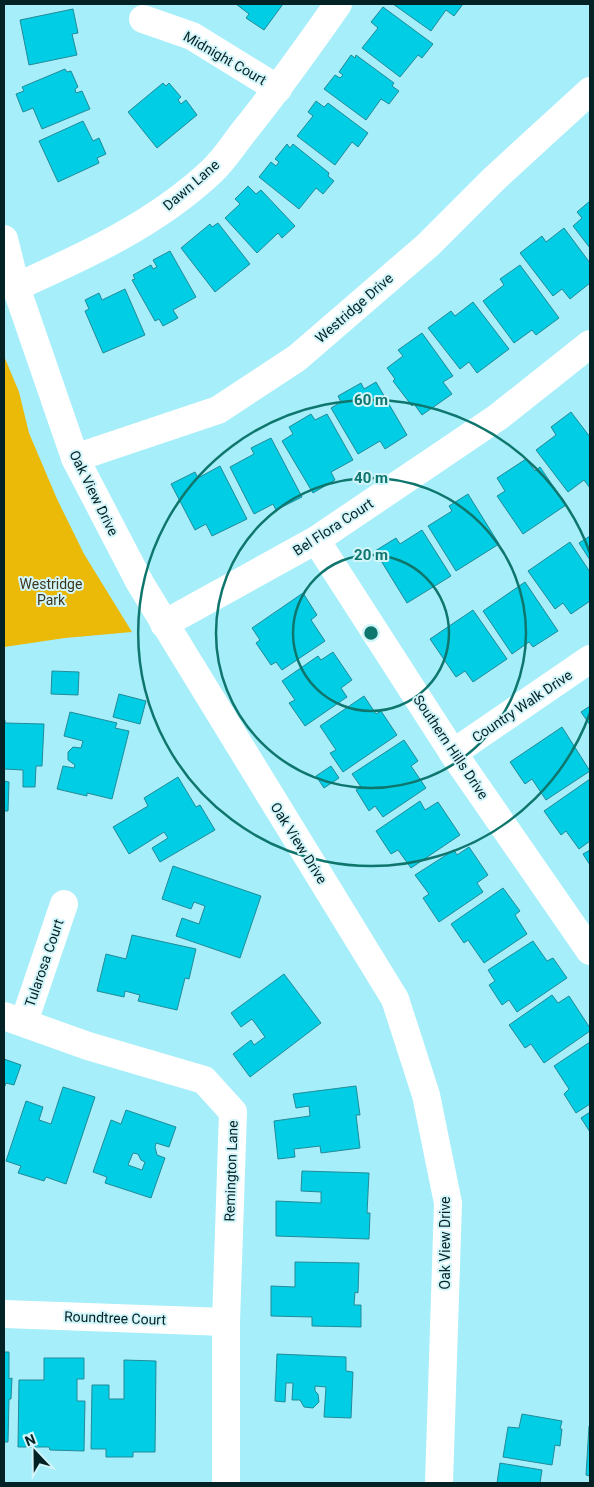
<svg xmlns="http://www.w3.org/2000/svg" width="594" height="1487" font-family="Roboto,sans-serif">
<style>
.green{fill:#ebb908}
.building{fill:#01cee4;stroke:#228b99;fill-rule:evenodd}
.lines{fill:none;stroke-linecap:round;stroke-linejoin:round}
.minor{stroke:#fff;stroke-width:28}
.ring{fill:none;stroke:#0f766e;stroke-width:2.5}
.labels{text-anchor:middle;stroke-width:4;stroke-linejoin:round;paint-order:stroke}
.street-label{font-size:14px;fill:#032226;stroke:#d2f5fa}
.park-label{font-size:14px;fill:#3f361e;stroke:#d2f5fa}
.centre{fill:#0f766e;stroke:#d2f5fa;stroke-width:2.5}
.ring-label{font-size:15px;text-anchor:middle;font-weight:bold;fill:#0f766e;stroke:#d2f5fa;stroke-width:4;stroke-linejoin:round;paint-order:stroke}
</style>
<rect width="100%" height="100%" fill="#a5eefa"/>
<path class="green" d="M4,356L19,392L29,433L57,499L84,554L132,632L65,638L4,647Z"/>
<g class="building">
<path d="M236,4H283L264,30L246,18L249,14Z"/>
<path d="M393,4H463L454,16L446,10L431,31Z"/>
<path d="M383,7L433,44L422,58L418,55L400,77L362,48L378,28L371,22Z"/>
<path d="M73,9L78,33L72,34L77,55L29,65L20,20Z"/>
<path d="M351,55L355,58L356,55L394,83L392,86L399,91L389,104L381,99L366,120L324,89L335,75L340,78L343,75L339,72Z"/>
<path d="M65,69L67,72L71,71L78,87L75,89L76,93L82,91L90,109L42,129L33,108L23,112L16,94L24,91L22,87Z"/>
<path d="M163,83L166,86L169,83L181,97L178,100L181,104L186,100L197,115L157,148L128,112Z"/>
<path d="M316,101L324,107L328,103L368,133L358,147L352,142L335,165L297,136L313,116L308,112Z"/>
<path d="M83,121L93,141L99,138L106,154L97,158L99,163L58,182L39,141Z"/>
<path d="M287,144L290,148L293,144L329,173L328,176L334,181L323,194L316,188L299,209L259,177L271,162L276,166L279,162L275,159Z"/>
<path d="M248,186L256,194L261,190L295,226L282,238L278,233L257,253L225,218L240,204L235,199Z"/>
<path d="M590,201V248L573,226L582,218L577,212Z"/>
<path d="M218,223L250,264L215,292L181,248L210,224L212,227Z"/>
<path d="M564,228L590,263V283L570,299L562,289L553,296L520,253L542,236L546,242Z"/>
<path d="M170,251L196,297L173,310L178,318L163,326L159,319L155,321L132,280L135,279L133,275L151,265L153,269L157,267L153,260Z"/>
<path d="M520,265L559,318L536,335L532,330L514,343L483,301L504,285L500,279Z"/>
<path d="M125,289L145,335L103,353L85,311L89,309L85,300L99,293L102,300Z"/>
<path d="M473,302L509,349L477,373L469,362L460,369L428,328L451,311L455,316Z"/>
<path d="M422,333L453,376L443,382L452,394L422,415L414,404L412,406L393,381L395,379L387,368L403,356L398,350Z"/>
<path d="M376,382L407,435L385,449L380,441L358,454L331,408L341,402L338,396L361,383L364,389Z"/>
<path d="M571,412L590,437V488L584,480L568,492L536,450L556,435L551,427Z"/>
<path d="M311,414L315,420L327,414L353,460L331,472L335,480L313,493L282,441L293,434L289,427Z"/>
<path d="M271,438L302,497L276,510L273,504L254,514L230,467L254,454L251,448Z"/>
<path d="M526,459L535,471L540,467L566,505L523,534L497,496L505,491L497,478Z"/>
<path d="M220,466L247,519L212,536L206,524L195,530L171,484L195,472L198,478Z"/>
<path d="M468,494L499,544L456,571L428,526L452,511L449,506Z"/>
<path d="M422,530L451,576L407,603L375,551L396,538L400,544Z"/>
<path d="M590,536V560L579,543Z"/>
<path d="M570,542L590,572V601L571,614L563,603L555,609L528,571Z"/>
<path d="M525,582L558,631L533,647L529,642L512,654L483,611Z"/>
<path d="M303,593L317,615L311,620L325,641L282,670L276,662L271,665L256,643L260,640L252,628Z"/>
<path d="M473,610L507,659L473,682L465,671L456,677L430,639Z"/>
<path d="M333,652L352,680L341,688L347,697L305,726L289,703L295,700L282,681L318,656L321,660Z"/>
<path d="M52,671L79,672L78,695L51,694Z"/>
<path d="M119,694L146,701L140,724L113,717Z"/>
<path d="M364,696L376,714L381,711L397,735L343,772L330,753L336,750L320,726Z"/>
<path d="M590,706V725L581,712Z"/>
<path d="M70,712L117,723L115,728L129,731L112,799L87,793V796L57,789L63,766L74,768L75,765L68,760V752L73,747L81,748L83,741L64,736Z"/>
<path d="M4,720H5V723L44,724L42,766H36L35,787H23V770L4,769V781Z"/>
<path d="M562,727L590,771L546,800L532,779L525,784L510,762Z"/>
<path d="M404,740L418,761L411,766L426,788L383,817L375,806L369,811L356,790L361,787L352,774Z"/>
<path d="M331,766L339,778L324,788L316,776Z"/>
<path d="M178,777L196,807L200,805L215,830L160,862L152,848L168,838L164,832L129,854L113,827L148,806L144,798Z"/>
<path d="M590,779V841L579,849L566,831L561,835L544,811Z"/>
<path d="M4,781L9,782L8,811H4Z"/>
<path d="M420,801L425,810L438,802L460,835L411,868L398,850L391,854L376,831Z"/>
<path d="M469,847L488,875L477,883L483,892L439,922L423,898L429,894L415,875L454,850L457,855Z"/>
<path d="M590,850V865L583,854Z"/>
<path d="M173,866L261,896L240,958L176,936L182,918L199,924L205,906L194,902L191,909L162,899Z"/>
<path d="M503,888L520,911L515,915L527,934L484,963L468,940L464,943L451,924Z"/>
<path d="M132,935L196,949L189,979L185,978L177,1010L138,1001L140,995L125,991L124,997L97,991L106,954L126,959Z"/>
<path d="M533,941L547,961L553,958L567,978L517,1012L509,1000L502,1005L489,985L495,981L488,970Z"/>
<path d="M284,974L321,1023L250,1077L233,1054L251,1040L254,1045L265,1037L252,1019L241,1027L231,1013Z"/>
<path d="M552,995L558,1003L569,996L590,1028V1031L544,1063L531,1044L525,1048L509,1025Z"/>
<path d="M590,1042V1104L576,1113L564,1094L569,1089L554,1066Z"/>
<path d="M4,1059L21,1065L14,1085L6,1083L4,1088Z"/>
<path d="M356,1086L360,1115H356L360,1148L321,1153L320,1146L294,1149L295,1157L278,1159L274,1121L310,1116L309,1106L296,1108L293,1094Z"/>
<path d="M63,1087L95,1097L66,1184L46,1177L44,1181L18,1173L21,1166L6,1161L26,1101L43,1107L39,1120L51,1124Z"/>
<path d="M126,1110L176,1127L169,1147L156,1143L155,1147L157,1155L165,1158L151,1198L105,1183L107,1177L93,1172L111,1120L121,1124ZM133,1153L138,1154L141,1160L145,1162L142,1170L128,1165Z"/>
<path d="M590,1112V1132L581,1118Z"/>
<path d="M302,1171L369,1173L367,1213H370L369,1239L276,1236V1201L321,1203V1192L301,1191Z"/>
<path d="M295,1262L359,1263L358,1293L355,1292L354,1305H361V1327L312,1326V1317L271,1316V1286L295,1287Z"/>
<path d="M4,1352H9V1379L12,1378L11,1399H9L8,1442H4Z"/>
<path d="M277,1354L346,1357V1371L353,1372L351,1418L324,1417L326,1387L315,1386V1391L318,1394L319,1402L313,1408L304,1407L300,1400H292L293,1383H286L285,1402L275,1401Z"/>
<path d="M44,1358H84V1379H77V1401H85L84,1451L50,1450L49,1447H18L19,1380H44Z"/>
<path d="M124,1360L156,1361L155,1452H133V1457H106V1449H91L92,1385H109V1399H124Z"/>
<path d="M522,1414L562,1421L560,1429H562L560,1446L555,1445L552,1465L503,1457L508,1427L519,1428Z"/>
<path d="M589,1426H590V1476L586,1475Z"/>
<path d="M500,1463L542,1470L540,1483H497Z"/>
</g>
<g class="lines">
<g class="minor">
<path d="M143,19L192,36L278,89"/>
<path d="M4,239L16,287L75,458L140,583L395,999L426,1095L448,1203L439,1483"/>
<path d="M16,287C85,256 156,224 212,171C224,160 234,144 245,130C278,89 308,47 338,4"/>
<path d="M75,458L218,410L297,358L428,245L495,178L590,91"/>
<path d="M316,540L453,753L590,951"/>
<path d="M164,624L316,540L498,417L590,344"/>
<path d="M453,753L590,659"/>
<path d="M4,1016L88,1046L204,1080L233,1112L226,1322V1483"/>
<path d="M24,1022L64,904"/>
<path d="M4,1314L226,1322"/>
</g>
</g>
<g class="ring">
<circle cx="371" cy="633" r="78"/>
<circle cx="371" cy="633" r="155"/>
<path d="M590 713A233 233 0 1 1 590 553"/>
</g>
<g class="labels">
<g class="street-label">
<text transform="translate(225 58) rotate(30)" y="5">Midnight Court</text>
<text transform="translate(191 185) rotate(-41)" y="5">Dawn Lane</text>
<text transform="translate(354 308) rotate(-41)" y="5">Westridge Drive</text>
<text transform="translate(94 493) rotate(64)" y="5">Oak View Drive</text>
<text transform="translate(333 527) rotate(-33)" y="5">Bel Flora Court</text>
<text transform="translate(522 706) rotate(-34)" y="5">Country Walk Drive</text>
<text transform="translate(451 747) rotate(56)" y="5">Southern Hills Drive</text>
<text transform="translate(299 843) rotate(58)" y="5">Oak View Drive</text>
<text transform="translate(44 963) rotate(-71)" y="5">Tularosa Court</text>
<text transform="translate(231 1171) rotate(-88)" y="5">Remington Lane</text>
<text transform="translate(445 1243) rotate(-90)" y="5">Oak View Drive</text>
<text transform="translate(115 1318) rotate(2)" y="5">Roundtree Court</text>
</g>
<g class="park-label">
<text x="51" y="589">Westridge<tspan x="51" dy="16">Park</tspan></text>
</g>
</g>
<circle cx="371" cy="633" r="8" class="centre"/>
<g class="ring-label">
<text x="371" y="405">60 m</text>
<text x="371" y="483">40 m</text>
<text x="371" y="560">20 m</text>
</g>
<rect width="594" height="1487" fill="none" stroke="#032226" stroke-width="10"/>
<g transform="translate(35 1452) rotate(338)" stroke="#d2f5fa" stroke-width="4" paint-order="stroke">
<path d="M0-4L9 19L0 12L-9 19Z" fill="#032226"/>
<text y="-8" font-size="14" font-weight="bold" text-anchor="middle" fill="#032226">N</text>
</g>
</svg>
